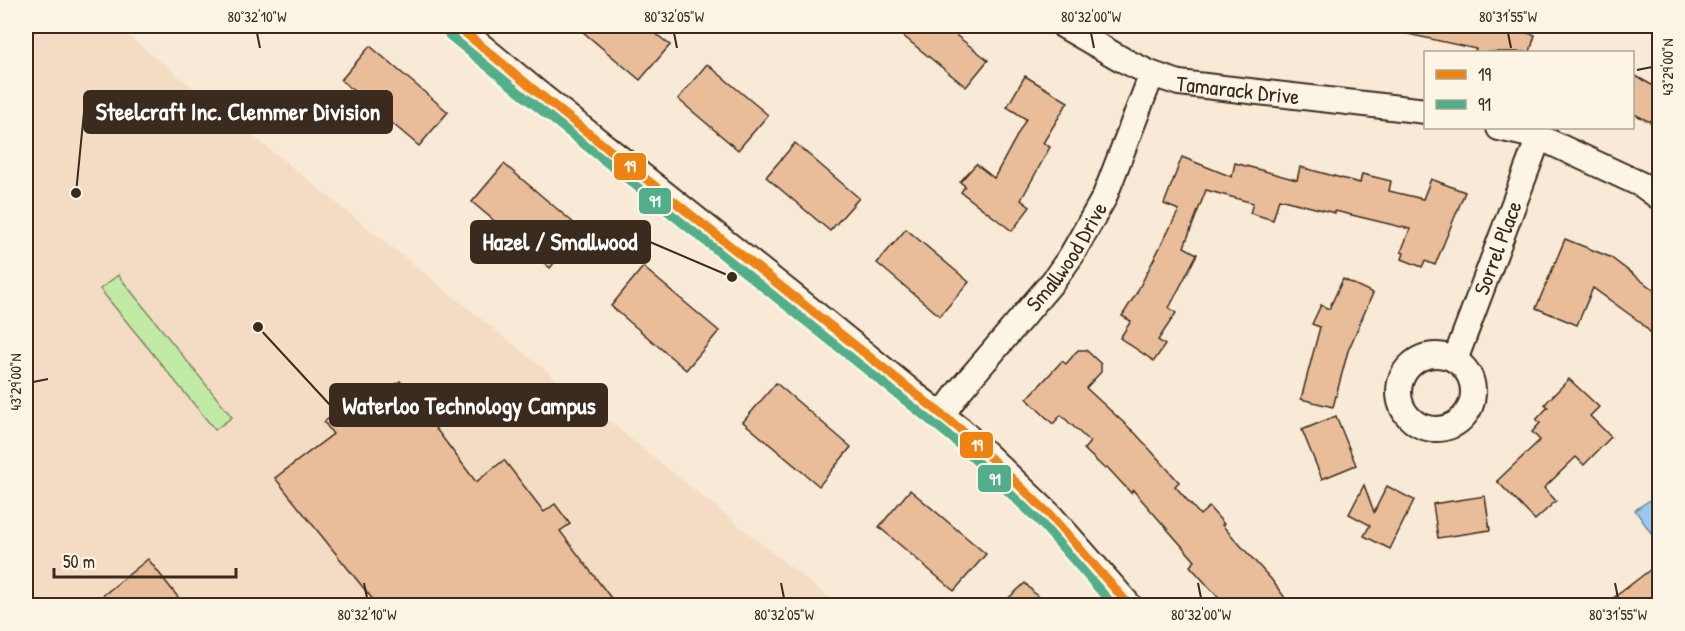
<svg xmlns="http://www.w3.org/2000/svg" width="1685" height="631" font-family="'Patrick Hand',sans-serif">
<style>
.built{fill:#f4dcc4}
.green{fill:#c1eaa6;stroke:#7e8a62;stroke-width:1.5}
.water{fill:#9ac7f4;stroke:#74889e;stroke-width:1.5}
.building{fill:#eabd9a;stroke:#3b2a1e;stroke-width:1.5}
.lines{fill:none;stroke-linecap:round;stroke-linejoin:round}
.street-casing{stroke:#3b2a1e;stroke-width:28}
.street{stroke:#fcf5e5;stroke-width:24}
.bus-1-casing{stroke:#fcf5e5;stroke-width:14}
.bus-2-casing{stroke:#fcf5e5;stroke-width:14}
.bus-1{stroke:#ee8314;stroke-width:9}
.bus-2{stroke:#52ae8a;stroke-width:9}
.ticks{fill:none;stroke:#3b2a1e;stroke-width:2}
.labels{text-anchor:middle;stroke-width:6;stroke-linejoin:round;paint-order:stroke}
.street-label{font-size:22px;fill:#3b2a1e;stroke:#fcf5e5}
.leader{fill:none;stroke:#3b2a1e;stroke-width:2}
.callout-dot{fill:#3b2a1e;stroke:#fcf5e5;stroke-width:2}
.callout{fill:#3b2a1e;stroke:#3b2a1e;stroke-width:2}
.callout-label{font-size:24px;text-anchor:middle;font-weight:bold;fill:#fff}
.line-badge{stroke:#fcf5e5;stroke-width:2}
.badge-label{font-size:16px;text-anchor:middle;font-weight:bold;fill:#fff}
.neatline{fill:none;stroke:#3b2a1e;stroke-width:2}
.ticks-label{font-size:15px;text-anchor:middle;fill:#3b2a1e}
</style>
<rect width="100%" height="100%" fill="#f8ead6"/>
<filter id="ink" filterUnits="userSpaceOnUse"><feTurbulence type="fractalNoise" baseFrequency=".0167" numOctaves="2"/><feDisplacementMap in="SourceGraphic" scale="12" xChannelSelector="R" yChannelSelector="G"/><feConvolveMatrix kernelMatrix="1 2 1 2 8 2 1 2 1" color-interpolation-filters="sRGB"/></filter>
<g filter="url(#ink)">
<path class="built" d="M26,26H116L838,605H26Z"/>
<path class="green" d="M118,275L232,417L215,430L100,289Z"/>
<path class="water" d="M1650,500L1659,514L1660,542L1658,543L1635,510Z"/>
<g class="building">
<path d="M576,26H646L670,45L640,80Z"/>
<path d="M891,26H944L988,60L966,87Z"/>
<path d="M1409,26H1503L1535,35L1530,52H1475L1476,49L1408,34Z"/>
<path d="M370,46L448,112L419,146L341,80Z"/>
<path d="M707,64L768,115L738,150L678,99Z"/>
<path d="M1632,74L1659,89V125L1651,120L1650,122L1632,113Z"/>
<path d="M1025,76L1068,102L1043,143L1050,147L1021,200L1030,207L1012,231L961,192L965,186L960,182L976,164L994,178L1026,119L1007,107Z"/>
<path d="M795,143L859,198L830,231L766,177Z"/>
<path d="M1182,157L1232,177L1235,163L1297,180L1300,167L1360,183L1362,174L1391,181L1389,191L1423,199L1431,179L1465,192L1435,265L1425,261L1422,267L1402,259L1404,253L1401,252L1410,229L1335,211V213L1279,199L1273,220L1250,213L1253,203L1206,190L1184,247L1197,254L1169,308L1176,313L1158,340L1165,345L1154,361L1120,338L1131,321L1122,316L1136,294L1179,210L1164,204Z"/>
<path d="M504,164L582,230L550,268L472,202Z"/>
<path d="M906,229L969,282L940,316L877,263Z"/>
<path d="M1565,239L1610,257L1659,294V341L1640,322L1593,288L1577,325L1536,308Z"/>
<path d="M643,267L719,331L686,370L611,306Z"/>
<path d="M1343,279L1373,293L1348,351L1333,407L1301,399L1320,327L1312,324L1321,305L1329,309Z"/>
<path d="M1078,350H1086L1101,364V372L1086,388L1136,434L1179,482L1175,486L1200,515L1209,507L1224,524L1222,525L1271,579L1291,606H1226L1190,566L1195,561L1133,490L1131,493L1107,467L1105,469L1084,449L1090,442L1061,415L1053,424L1027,399L1062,361L1066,364Z"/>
<path d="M1569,379L1599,407L1590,416L1611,437L1584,465L1576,457L1544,488L1556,501L1535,520L1497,481L1540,440L1532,432L1540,423L1536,420L1548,407L1545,404Z"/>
<path d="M400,381L476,482L504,460L544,512L555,504L570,524L560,531L617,606H378L275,478L333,434L324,422L343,408L351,417Z"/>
<path d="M776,383L851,447L819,486L743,422Z"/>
<path d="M1336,416L1356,465L1322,479L1302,430Z"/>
<path d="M1364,485L1374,512L1387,486L1414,500L1390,549L1364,536L1370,525L1349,514Z"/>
<path d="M910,490L986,554L954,591L879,527Z"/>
<path d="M1485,496L1490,530L1438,538L1433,504Z"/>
<path d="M148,559L185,606H90Z"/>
<path d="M1659,563V606H1603Z"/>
<path d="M1025,583L1046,606H1000Z"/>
</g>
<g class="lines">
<g class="street-casing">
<g id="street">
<path d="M457,26L538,93L807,307L918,397L960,429L1050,515L1130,606"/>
<path id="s1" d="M1064,26L1123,60L1152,74L1179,83L1426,111"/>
<path d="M1499,128L1539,137L1642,185L1660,198"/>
<circle cx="1436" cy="392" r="37"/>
<path id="s2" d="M1455,360L1539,137"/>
<path id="s3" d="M942,415L960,390L1054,280L1071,256L1104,198L1152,74"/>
</g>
</g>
<use href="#street" class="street"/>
<g class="bus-1-casing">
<path id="bus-1" d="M457,26L538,93L960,429L1050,515L1130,606"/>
</g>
<g class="bus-2-casing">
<path id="bus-2" d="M449,35L531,102L952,438L1041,523L1114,606"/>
</g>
<use href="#bus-1" class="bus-1"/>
<use href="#bus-2" class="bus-2"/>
</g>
</g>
<path class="ticks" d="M257,33L260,48M674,33L677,48M1091,33L1094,48M1508,33L1511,48M1637,70L1652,67M33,382L48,379M364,583L367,598M781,583L784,598M1198,583L1201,598M1615,583L1618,598"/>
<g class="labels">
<g class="street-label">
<text dy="8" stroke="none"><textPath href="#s1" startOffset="188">Tamarack Drive</textPath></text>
<text dy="8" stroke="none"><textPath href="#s2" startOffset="120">Sorrel Place</textPath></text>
<text dy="8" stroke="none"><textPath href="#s3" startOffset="202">Smallwood Drive</textPath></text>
</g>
</g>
<path class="leader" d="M76 193L84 112M732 277L650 242M258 327L330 405"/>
<g class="callout-dot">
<circle cx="76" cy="193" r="6"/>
<circle cx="732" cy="277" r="6"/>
<circle cx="258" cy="327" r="6"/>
</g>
<g class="callout">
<rect x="84" y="91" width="308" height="42" rx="6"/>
<rect x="471" y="221" width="179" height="42" rx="6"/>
<rect x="330" y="384" width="277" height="42" rx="6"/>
</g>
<g class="callout-label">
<text x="238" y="120">Steelcraft Inc. Clemmer Division</text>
<text x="560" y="250">Hazel / Smallwood</text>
<text x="469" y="414">Waterloo Technology Campus</text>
</g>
<g class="line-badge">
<rect x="613" y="152" width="34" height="29" rx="6" fill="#ee8314"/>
<rect x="638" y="187" width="34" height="28" rx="6" fill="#52ae8a"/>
<rect x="959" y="431" width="35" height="28" rx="6" fill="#ee8314"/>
<rect x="977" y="464" width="35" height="29" rx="6" fill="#52ae8a"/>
</g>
<g class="badge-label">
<text x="630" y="172">19</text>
<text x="655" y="207">91</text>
<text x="977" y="451">19</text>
<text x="995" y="485">91</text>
</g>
<rect width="1685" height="631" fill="none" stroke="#fcf5e5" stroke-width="66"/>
<rect x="1424" y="51" width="210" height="78" fill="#fcf5e5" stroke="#afa495" stroke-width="1.5"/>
<rect x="1436" y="70" width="30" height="9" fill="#ee8314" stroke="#afa495" stroke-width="1.5"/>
<text x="1478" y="81" font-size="18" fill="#3b2a1e">19</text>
<rect x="1436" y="100" width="30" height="9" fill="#52ae8a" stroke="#afa495" stroke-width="1.5"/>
<text x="1478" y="111" font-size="18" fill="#3b2a1e">91</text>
<path d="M54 568v9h182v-9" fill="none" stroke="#3b2a1e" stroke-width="3"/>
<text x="63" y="568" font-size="18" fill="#3b2a1e" stroke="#fcf5e5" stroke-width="4.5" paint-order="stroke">50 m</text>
<rect x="33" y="33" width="1619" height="565" class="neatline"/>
<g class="ticks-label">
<text x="257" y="22">80°32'10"W</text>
<text x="674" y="22">80°32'05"W</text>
<text x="1091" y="22">80°32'00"W</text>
<text x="1508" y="22">80°31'55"W</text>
<text transform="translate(1668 67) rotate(-90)" y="5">43°29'00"N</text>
<text transform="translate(16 382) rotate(-90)" y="5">43°29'00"N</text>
<text x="367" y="620">80°32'10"W</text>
<text x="784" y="620">80°32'05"W</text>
<text x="1201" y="620">80°32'00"W</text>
<text x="1618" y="620">80°31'55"W</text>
</g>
</svg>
